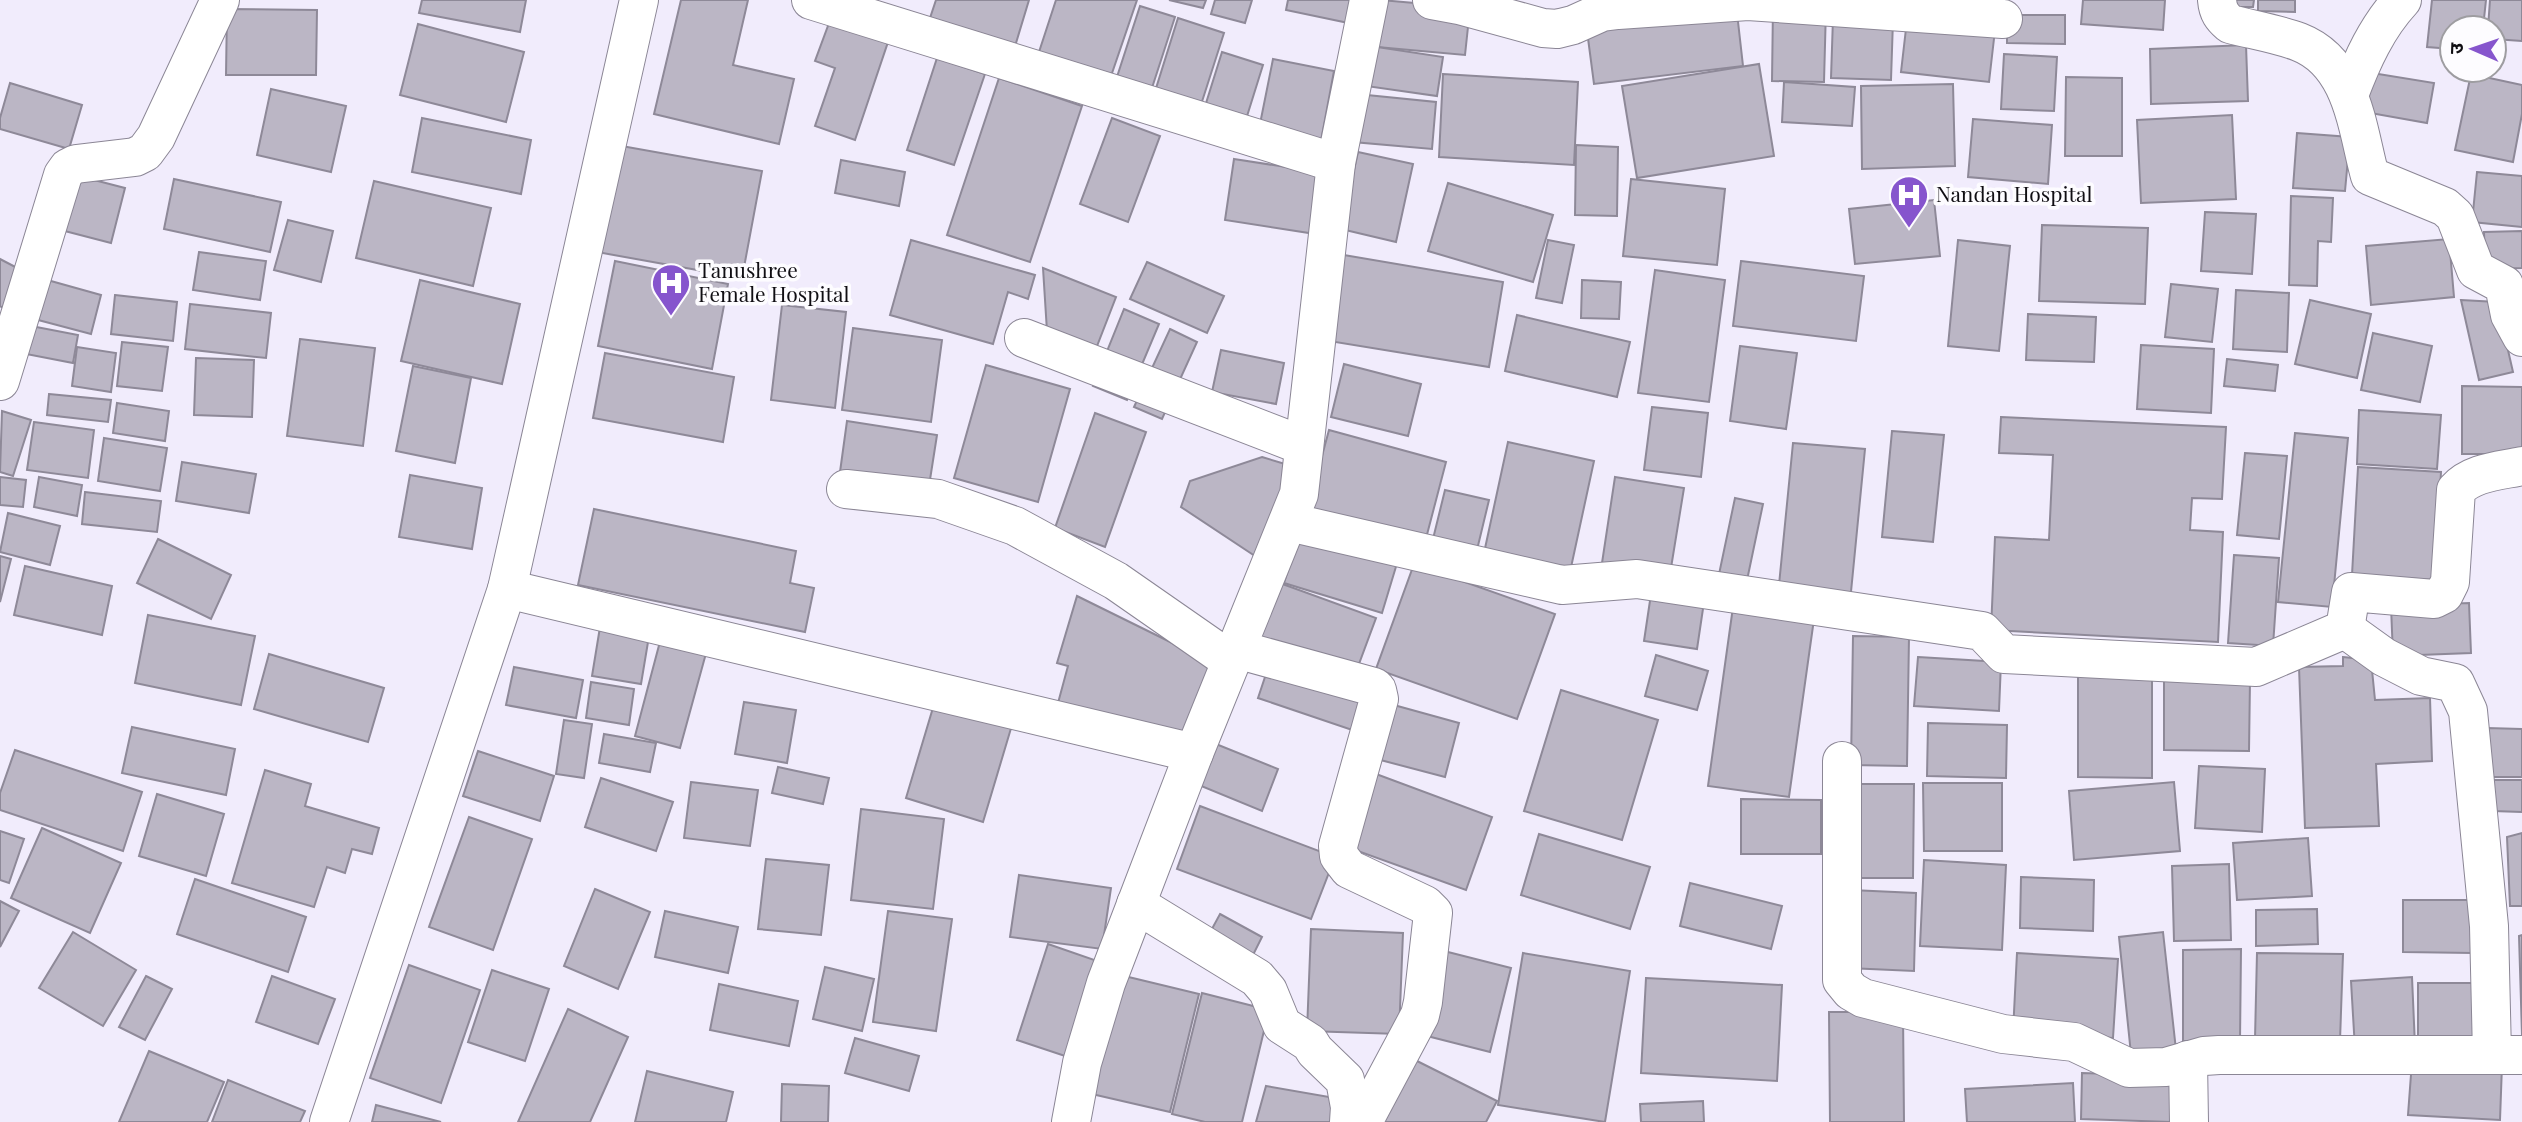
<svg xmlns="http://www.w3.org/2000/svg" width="2522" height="1122" font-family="'Playfair Display','Noto Sans Devanagari',serif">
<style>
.building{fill:#bbb6c5;stroke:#8e8998;stroke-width:2}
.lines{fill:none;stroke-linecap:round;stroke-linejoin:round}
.minor-casing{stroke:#8b8695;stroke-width:40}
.major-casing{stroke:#8b8695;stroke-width:40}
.minor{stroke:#fff;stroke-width:38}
.major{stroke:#fff;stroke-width:38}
.labels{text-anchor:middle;stroke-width:7;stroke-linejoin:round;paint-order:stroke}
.poi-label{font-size:21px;fill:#100e13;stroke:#fdfcff;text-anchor:start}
</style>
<rect width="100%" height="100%" fill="#f1ecfc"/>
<g class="building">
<path d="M422,0H526L520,32L419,13Z"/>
<path d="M681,0H748L733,65L794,79L779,144L654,114Z"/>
<path d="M936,0H1029L1013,53L927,27Z"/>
<path d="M1056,0H1137L1110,79L1038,55Z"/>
<path d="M1169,0H1206L1203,8Z"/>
<path d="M1215,0H1252L1245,23L1211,14Z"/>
<path d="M1288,0H1364L1358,25L1286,10Z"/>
<path d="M1381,0L1470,8L1465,55L1377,47Z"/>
<path d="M2083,0H2165L2163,30L2081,24Z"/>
<path d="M2225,0H2254L2253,7H2225Z"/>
<path d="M2258,0H2295V12L2258,11Z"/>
<path d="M2432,0H2486L2483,28H2452V49L2427,47Z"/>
<path d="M2490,0H2522V41L2494,39V28H2488Z"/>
<path d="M1736,4L1743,66L1594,84L1586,23Z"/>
<path d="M1140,6L1175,17L1150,94L1115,83Z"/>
<path d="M1773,6L1826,8L1824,82L1772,81Z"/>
<path d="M227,9L317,10L316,75H226Z"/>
<path d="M832,15L890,36L855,140L815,126L835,68L815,61Z"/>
<path d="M2007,15H2065V44L2007,43Z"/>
<path d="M1178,18L1224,33L1198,114L1153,98Z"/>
<path d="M1833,18L1893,20L1891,80L1831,78Z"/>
<path d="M1907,20L1995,30L1989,82L1901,72Z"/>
<path d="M418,24L524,52L506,122L400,95Z"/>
<path d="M1364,45L1443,57L1437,96L1359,85Z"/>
<path d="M2246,45L2248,101L2151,104L2150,49Z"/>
<path d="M1222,52L1263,65L1243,129L1202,116Z"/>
<path d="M2004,54L2057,57L2054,111L2001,109Z"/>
<path d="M937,58L985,74L954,165L907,150Z"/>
<path d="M1273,59L1334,71L1321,141L1259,129Z"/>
<path d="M1759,64L1774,156L1637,178L1622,86Z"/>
<path d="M2366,72L2434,83L2427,123L2359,111Z"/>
<path d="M1443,74L1578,82L1574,165L1439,157Z"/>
<path d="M2471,74L2522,85V114L2513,162L2455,150Z"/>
<path d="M2066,77L2122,78V156H2065Z"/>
<path d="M999,78L1082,106L1030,262L947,235Z"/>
<path d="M1784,82L1855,87L1852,126L1782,122Z"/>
<path d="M10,83L82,105L69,149L0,129V118Z"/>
<path d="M1953,84L1955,166L1862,169L1861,86Z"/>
<path d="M271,89L346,106L331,172L257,155Z"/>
<path d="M1357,94L1436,102L1432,149L1353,142Z"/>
<path d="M2232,115L2236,199L2141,203L2137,120Z"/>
<path d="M422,118L531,140L521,194L412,172Z"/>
<path d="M1112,118L1160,136L1128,222L1080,204Z"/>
<path d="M1973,119L2052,125L2048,184L1968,177Z"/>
<path d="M2297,133L2350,137L2345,191L2293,188Z"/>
<path d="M616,145L762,171L742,278L597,252Z"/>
<path d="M1576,145L1618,147L1617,216L1575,215Z"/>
<path d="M1358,152L1413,164L1396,242L1341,229Z"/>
<path d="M1234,159L1331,174L1322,235L1225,220Z"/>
<path d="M841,160L905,172L899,206L835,193Z"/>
<path d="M2477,172L2522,176V227L2472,222Z"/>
<path d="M71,174L125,188L111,243L57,229Z"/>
<path d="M174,179L281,202L270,252L164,229Z"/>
<path d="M1631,179L1725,189L1717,265L1623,256Z"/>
<path d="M374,181L491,208L473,286L356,258Z"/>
<path d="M1448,183L1553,215L1533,282L1428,251Z"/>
<path d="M2291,196L2333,198L2331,242L2318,241L2317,286L2289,285Z"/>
<path d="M1934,200L1940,256L1855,264L1849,209Z"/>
<path d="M2205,212L2256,214L2252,274L2201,271Z"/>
<path d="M288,220L333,231L321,282L274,270Z"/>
<path d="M2042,225L2148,228L2145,304L2039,301Z"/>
<path d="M2522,231V268L2485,269L2484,232Z"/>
<path d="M2449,239L2454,297L2371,305L2366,246Z"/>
<path d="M911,240L1035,275L1028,299L1008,292L993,344L890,315Z"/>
<path d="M1548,240L1574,245L1562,303L1536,298Z"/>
<path d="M1958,240L2010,246L1999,351L1948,346Z"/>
<path d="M199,252L266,261L260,300L193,290Z"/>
<path d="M1338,254L1503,282L1489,367L1323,340Z"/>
<path d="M0,259L23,271L3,308L0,306Z"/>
<path d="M615,261L728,284L712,369L598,346Z"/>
<path d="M1741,261L1864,276L1856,341L1733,326Z"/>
<path d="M1147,262L1224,296L1207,333L1130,299Z"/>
<path d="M1043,268L1116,297L1085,377L1049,363Z"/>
<path d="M1655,270L1725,280L1709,402L1638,393Z"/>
<path d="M33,276L101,295L91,334L23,316Z"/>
<path d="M420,280L520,304L502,384L401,361Z"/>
<path d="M1582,280L1621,282L1619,319L1581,318Z"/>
<path d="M2171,284L2218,289L2212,342L2165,337Z"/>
<path d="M2236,290L2289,293L2287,352L2233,349Z"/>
<path d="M115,295L177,302L173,341L111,334Z"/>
<path d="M2310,300L2371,314L2357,378L2295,364Z"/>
<path d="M2461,300L2497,302L2513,372L2479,380Z"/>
<path d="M190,304L271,313L266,358L185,349Z"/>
<path d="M782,305L846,312L835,408L771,400Z"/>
<path d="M1124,309L1159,324L1127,400L1093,386Z"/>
<path d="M2028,314L2096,317L2094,362L2026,360Z"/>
<path d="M1517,315L1630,342L1617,397L1505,371Z"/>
<path d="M26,325L78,335L73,363L21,353Z"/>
<path d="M853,328L942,340L931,422L842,410Z"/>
<path d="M1170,329L1197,342L1162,419L1134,407Z"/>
<path d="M2373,333L2432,346L2420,402L2361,390Z"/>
<path d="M300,339L375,348L363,446L287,436Z"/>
<path d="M122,342L168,347L162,391L117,386Z"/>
<path d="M2141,345L2214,349L2211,413L2137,409Z"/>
<path d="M1740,346L1797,353L1786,429L1730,421Z"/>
<path d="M77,347L116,353L111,392L72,386Z"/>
<path d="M1221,350L1284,363L1276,404L1212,392Z"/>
<path d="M605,353L734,377L723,442L593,418Z"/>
<path d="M196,358L254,360L252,417L194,415Z"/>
<path d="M2227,359L2278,365L2275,391L2224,386Z"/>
<path d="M1344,364L1421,384L1408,436L1331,417Z"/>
<path d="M986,365L1070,389L1038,502L954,478Z"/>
<path d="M413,366L471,378L455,463L396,451Z"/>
<path d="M2462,386L2522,387V454H2462Z"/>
<path d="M49,394L111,400L108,422L47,415Z"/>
<path d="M117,403L169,411L165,441L113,433Z"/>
<path d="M1652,407L1708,413L1701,477L1644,470Z"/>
<path d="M2359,410L2441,415L2437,469L2357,464Z"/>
<path d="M2,411L31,420L13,476L0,472Z"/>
<path d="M1095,413L1146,432L1105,547L1055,528Z"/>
<path d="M2001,417L2226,427L2222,499L2192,498L2190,530L2223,532L2218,642L1991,630L1995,537L2049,540L2053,455L1999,453Z"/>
<path d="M847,421L937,435L929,486L840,472Z"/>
<path d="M34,422L94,430L88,478L27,470Z"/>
<path d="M1329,430L1446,462L1424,546L1306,515Z"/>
<path d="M1892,431L1944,435L1933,542L1882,537Z"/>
<path d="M2295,433L2348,438L2332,607L2278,602Z"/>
<path d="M104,438L167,448L160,491L98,481Z"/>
<path d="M1508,442L1594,461L1570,572L1484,553Z"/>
<path d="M1793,443L1865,449L1850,602L1778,595Z"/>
<path d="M2245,453L2287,456L2279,539L2237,535Z"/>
<path d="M1262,457L1295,467L1264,562L1181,507L1190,481Z"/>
<path d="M182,462L256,474L249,513L176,501Z"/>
<path d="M2358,467L2441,472L2435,580L2352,575Z"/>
<path d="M410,475L482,488L472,549L399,537Z"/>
<path d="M0,477L26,480L23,507L0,505Z"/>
<path d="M39,477L82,485L77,516L34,507Z"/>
<path d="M1615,477L1684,488L1670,574L1602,563Z"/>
<path d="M1445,490L1489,500L1476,554L1432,543Z"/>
<path d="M85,492L161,501L157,532L82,524Z"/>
<path d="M1735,498L1763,504L1746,585L1718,579Z"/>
<path d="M594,509L796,551L790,583L814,588L805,632L578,585Z"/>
<path d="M8,513L60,526L50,565L0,552Z"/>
<path d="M1300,531L1398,560L1382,613L1284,583Z"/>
<path d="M158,539L231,575L211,619L137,583Z"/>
<path d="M2234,555L2279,558L2273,646L2228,643Z"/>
<path d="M0,556L11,559L0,602Z"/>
<path d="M1414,564L1555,614L1517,719L1376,669Z"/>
<path d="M25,566L112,586L102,635L14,615Z"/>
<path d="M1277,582L1376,618L1353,680L1255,644Z"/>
<path d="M1651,594L1704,602L1697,649L1644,641Z"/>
<path d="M1077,596L1223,668L1184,739L1058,703L1068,666L1057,663Z"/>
<path d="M2469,603L2471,653L2393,656L2391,606Z"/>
<path d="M1733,607L1814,619L1789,797L1708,786Z"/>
<path d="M148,615L255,636L241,705L135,683Z"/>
<path d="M601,621L650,630L641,684L592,676Z"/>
<path d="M662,634L708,646L680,748L635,736Z"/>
<path d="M1853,636L1909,637L1907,766L1851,765Z"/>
<path d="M269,654L384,688L368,742L254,709Z"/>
<path d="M1656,655L1708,671L1697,710L1645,696Z"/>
<path d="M1918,657L2001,662L1999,711L1914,706Z"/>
<path d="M2343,657L2371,660L2375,700L2430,698L2432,761L2376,764L2379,826L2305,828L2299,667L2343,666Z"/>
<path d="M1270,662L1373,697L1361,733L1258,698Z"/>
<path d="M514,667L583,680L576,718L506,705Z"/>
<path d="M2078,676H2152V778L2078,777Z"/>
<path d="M2164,680H2250L2249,751L2164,750Z"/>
<path d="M591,682L634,689L629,725L586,718Z"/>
<path d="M1561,690L1658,720L1622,840L1524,811Z"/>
<path d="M935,701L1012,725L983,822L906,798Z"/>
<path d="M744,702L796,710L787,763L735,754Z"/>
<path d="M1383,702L1459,723L1445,777L1369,757Z"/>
<path d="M564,720L592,724L584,778L556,774Z"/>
<path d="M1928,723L2007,725L2006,778L1927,776Z"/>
<path d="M132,727L235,749L226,795L122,773Z"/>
<path d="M2487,728L2522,729V777H2487Z"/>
<path d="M604,734L656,743L650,772L599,763Z"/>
<path d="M1206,740L1278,769L1262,811L1189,781Z"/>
<path d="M15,750L142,792L123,851L0,810V793Z"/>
<path d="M478,751L554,776L540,821L463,796Z"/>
<path d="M2199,766L2265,769L2262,832L2195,828Z"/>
<path d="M778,767L829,778L823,804L772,793Z"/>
<path d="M265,770L311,784L305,806L379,828L372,854L352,849L345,873L327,867L314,907L232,883Z"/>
<path d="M1368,771L1492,817L1466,890L1341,845Z"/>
<path d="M601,778L673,802L656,851L585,827Z"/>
<path d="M2493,780H2522V812L2493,811Z"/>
<path d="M691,782L758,790L750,846L684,838Z"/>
<path d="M2174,782L2180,851L2074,860L2069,791Z"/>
<path d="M1923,783H2002V851H1924Z"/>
<path d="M1849,784H1914L1913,878H1849Z"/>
<path d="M157,794L224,814L206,876L139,856Z"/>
<path d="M1741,799L1821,800V854H1741Z"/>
<path d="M1200,806L1335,857L1311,919L1177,869Z"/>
<path d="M861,809L944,819L933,909L851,900Z"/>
<path d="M469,817L532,839L493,950L429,927Z"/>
<path d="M42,828L121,863L90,933L11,898Z"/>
<path d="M0,831L24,839L9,883L0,880Z"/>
<path d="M2522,833V906H2510L2507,837Z"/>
<path d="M1539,834L1650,867L1630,929L1521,895Z"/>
<path d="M2308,838L2312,896L2237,900L2233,843Z"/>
<path d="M766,859L829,865L821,935L758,929Z"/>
<path d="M1924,860L2006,865L2002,950L1920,946Z"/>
<path d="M2229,864L2231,940L2174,941L2172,866Z"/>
<path d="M1019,875L1111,888L1102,949L1010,937Z"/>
<path d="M2021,877L2094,880L2093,931L2020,928Z"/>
<path d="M195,879L306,917L288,972L177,934Z"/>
<path d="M1690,883L1782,906L1771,949L1680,926Z"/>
<path d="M595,889L650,912L618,989L564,966Z"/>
<path d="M1851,890L1916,893L1914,971L1848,968Z"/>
<path d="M2403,900H2472V953L2403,952Z"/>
<path d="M0,901L19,911L0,947Z"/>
<path d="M2317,909L2318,944L2256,946V910Z"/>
<path d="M665,911L738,927L728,973L655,957Z"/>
<path d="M888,911L952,919L936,1031L873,1022Z"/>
<path d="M1220,914L1262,937L1250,961L1207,938Z"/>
<path d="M1311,929L1403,933L1399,1034L1307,1031Z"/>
<path d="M73,932L136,970L103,1026L39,988Z"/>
<path d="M2163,932L2177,1059L2132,1064L2119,937Z"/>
<path d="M2522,935V1035L2519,936Z"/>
<path d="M1048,944L1106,964L1074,1059L1017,1040Z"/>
<path d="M2241,949L2240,1041H2183V950Z"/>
<path d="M1444,951L1511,968L1490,1052L1423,1035Z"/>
<path d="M1523,953L1630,971L1605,1122L1498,1105Z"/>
<path d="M2017,953L2118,959L2113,1038L2013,1032Z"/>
<path d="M2257,953L2343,954L2340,1041L2255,1039Z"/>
<path d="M409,965L480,990L441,1103L370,1078Z"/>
<path d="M825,967L874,979L862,1031L813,1019Z"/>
<path d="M492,970L549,989L525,1061L468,1042Z"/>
<path d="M1112,973L1199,994L1170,1112L1083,1092Z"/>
<path d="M146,976L172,989L145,1040L119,1027Z"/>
<path d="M272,976L335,999L318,1044L256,1022Z"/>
<path d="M2412,977L2415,1046L2355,1049L2351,981Z"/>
<path d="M1646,978L1782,985L1777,1081L1641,1073Z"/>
<path d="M2418,983H2475L2474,1039L2418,1038Z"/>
<path d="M719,984L798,1001L789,1046L710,1030Z"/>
<path d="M1202,993L1269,1010L1242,1122H1205L1172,1114Z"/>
<path d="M568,1009L628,1037L590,1122H518Z"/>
<path d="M1829,1012H1903L1904,1122H1830Z"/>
<path d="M855,1038L919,1056L909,1091L845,1073Z"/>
<path d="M149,1051L224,1082L207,1122H119Z"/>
<path d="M1405,1055L1497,1101L1486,1122H1371Z"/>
<path d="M2412,1061L2502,1065L2500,1120L2408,1115Z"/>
<path d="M647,1071L733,1092L726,1122H635Z"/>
<path d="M2082,1073L2171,1076V1122L2081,1119Z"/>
<path d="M228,1080L305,1111L300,1122H212Z"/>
<path d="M2073,1083L2075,1122H1967L1965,1089Z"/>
<path d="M782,1084L829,1086L828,1122H781Z"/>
<path d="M1266,1086L1335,1098L1331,1122H1256Z"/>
<path d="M1703,1101L1704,1122H1641L1640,1104Z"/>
<path d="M376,1105L441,1122H372Z"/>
</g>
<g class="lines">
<g class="minor-casing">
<g id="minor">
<path d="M811,0L1336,163"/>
<path d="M1432,0L1459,5L1543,28L1557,29L1573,25L1602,12L1618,10L1748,1L2003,19"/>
<path d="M2217,0C2218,12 2222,17 2230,24C2253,30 2278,34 2299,42C2353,63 2357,129 2370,176L2445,207L2455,216L2476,270L2504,285L2510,315L2522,337"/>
<path d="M2349,95C2362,60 2377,27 2402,0"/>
<path d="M1024,338L1304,446"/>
<path d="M0,381L63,175L68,168L76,164L135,157L145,152L156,137L220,0"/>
<path d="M846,489L938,499L1015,526L1116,581L1231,661"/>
<path d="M1289,522L1562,585L1637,579L1982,631L2004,654L2256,667L2345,629L2351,592L2434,599L2444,594L2450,582L2456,490C2472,472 2499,471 2522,466"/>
<path d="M507,589L1194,753"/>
<path d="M2345,629L2384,657L2421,676L2455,683L2468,711L2489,926L2492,1054"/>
<path d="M1236,649L1374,687L1377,690L1379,699L1338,846L1339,856L1349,869L1425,905L1433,913L1432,922L1423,1002L1420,1015L1363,1122"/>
<path d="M1842,761V980L1851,991L1863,998L2003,1034L2074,1042L2129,1068L2166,1067L2204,1056L2219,1055H2522"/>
<path d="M1136,904L1257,978L1268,991L1282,1025L1310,1043L1315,1051L1345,1080L1350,1107L1349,1122"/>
<path d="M2188,1060L2189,1122"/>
<path d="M1071,1122L1082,1063L1106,983L1194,753L1299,494L1336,163L1369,0"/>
</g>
</g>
<g class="major-casing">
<path id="major" d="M329,1122L507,589L639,0"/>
</g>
<use href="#minor" class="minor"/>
<use href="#major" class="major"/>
</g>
<defs>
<g id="hospital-pin" transform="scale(2.0125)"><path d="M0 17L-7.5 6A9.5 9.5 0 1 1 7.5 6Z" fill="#8655cd" stroke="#fdfcff"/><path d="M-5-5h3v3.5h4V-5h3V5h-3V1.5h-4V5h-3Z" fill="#fff"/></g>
</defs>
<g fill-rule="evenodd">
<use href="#hospital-pin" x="1909" y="195"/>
<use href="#hospital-pin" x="671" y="283"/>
</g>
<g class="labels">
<g class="poi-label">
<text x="1936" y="202">Nandan Hospital</text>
<text x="698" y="278">Tanushree<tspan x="698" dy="24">Female Hospital</tspan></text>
</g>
</g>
<g transform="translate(2473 49) rotate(272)"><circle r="33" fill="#fdfcff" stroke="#9e9da1" stroke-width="2"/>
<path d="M0-5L12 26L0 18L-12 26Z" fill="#8655cd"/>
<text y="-10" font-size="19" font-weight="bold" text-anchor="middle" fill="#100e13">उ</text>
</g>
</svg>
